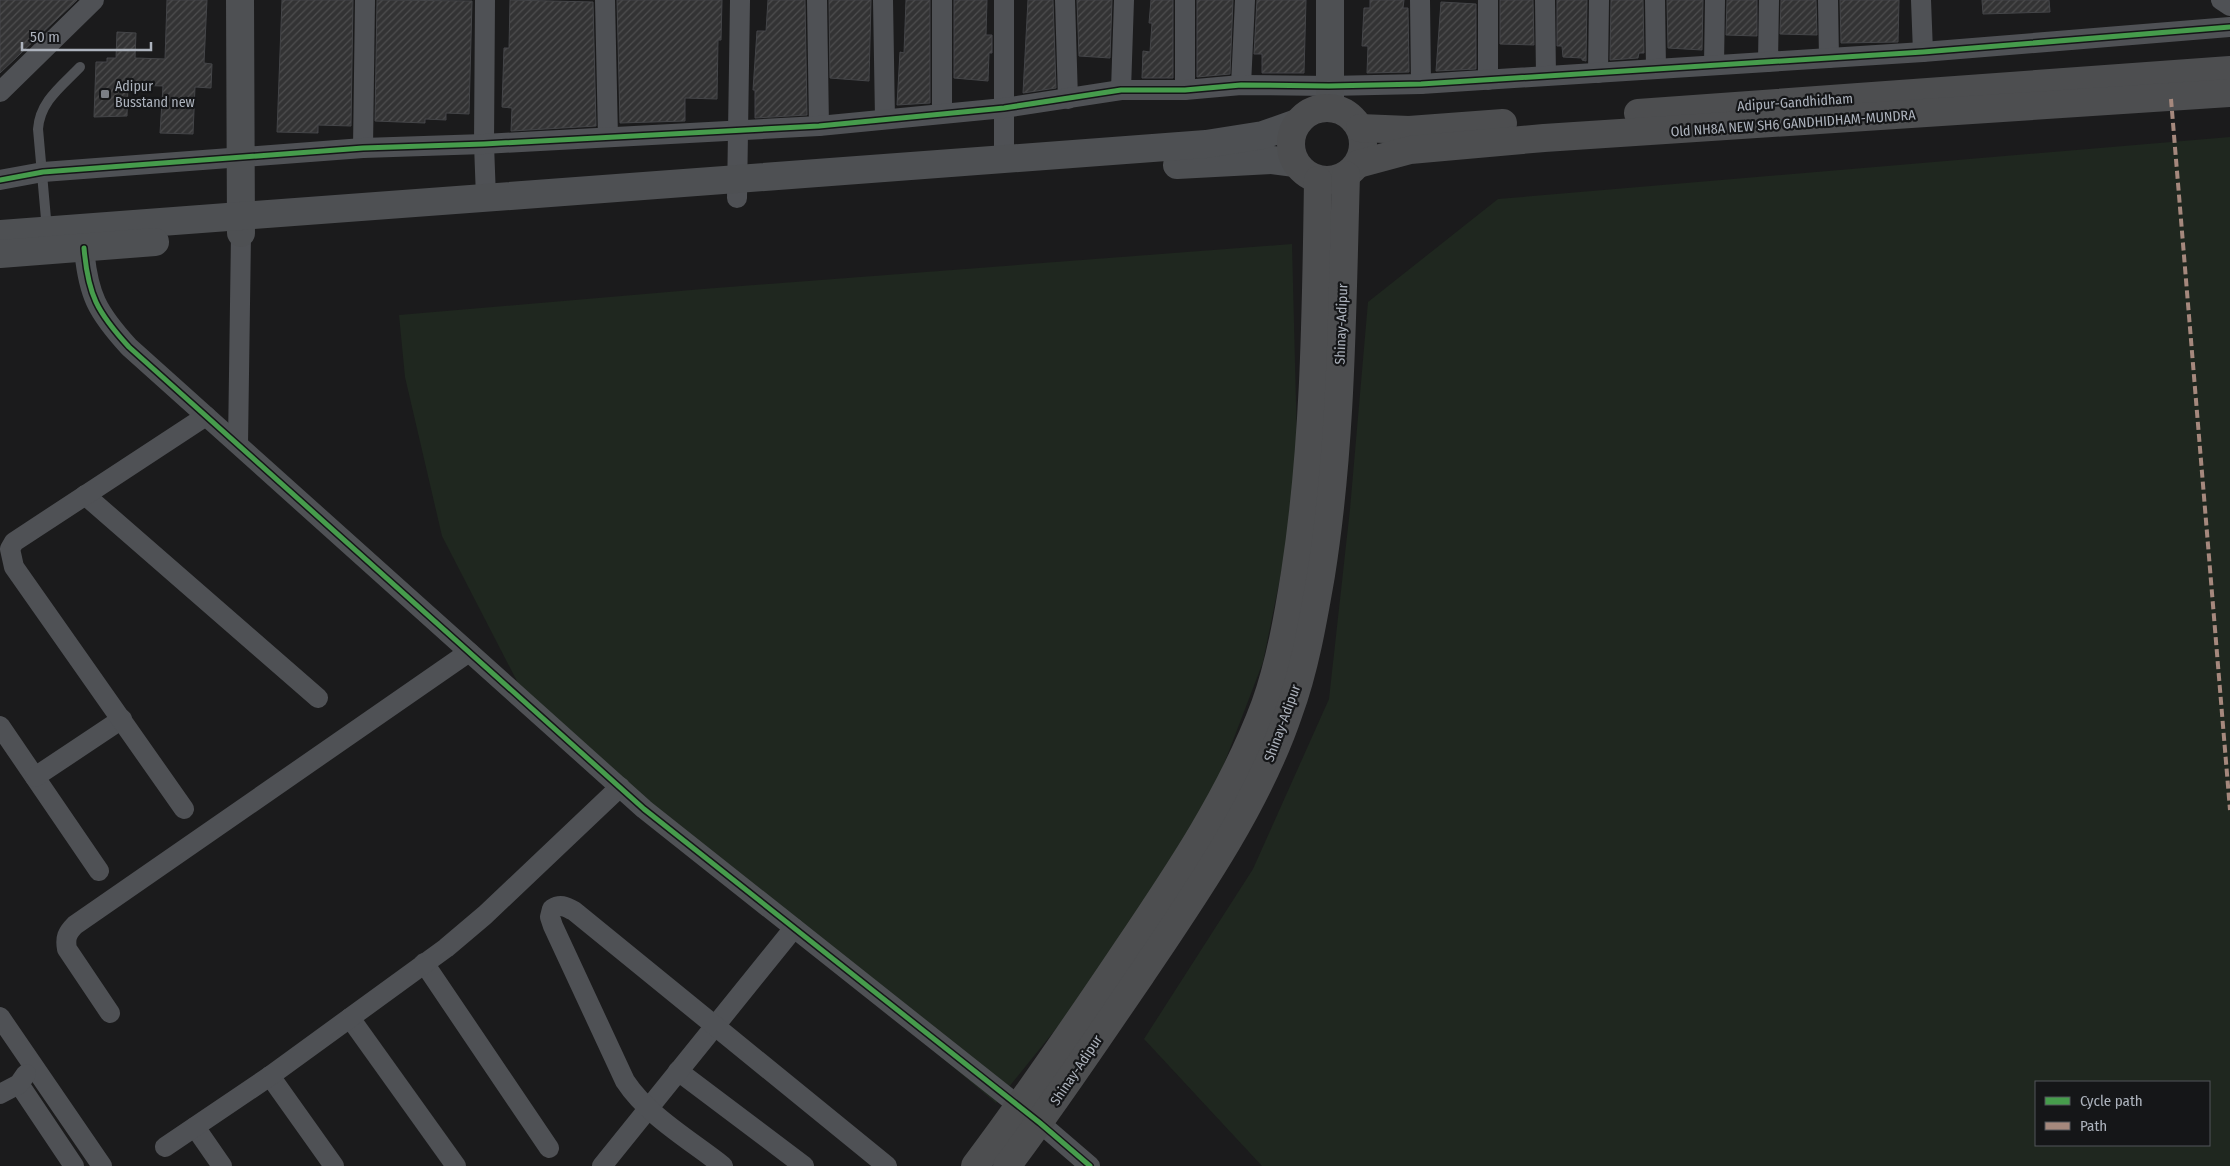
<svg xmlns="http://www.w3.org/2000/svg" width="2230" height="1166" font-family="'Fira Sans Condensed',sans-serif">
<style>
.green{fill:#1f271f;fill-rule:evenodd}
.building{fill:url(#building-hatch);stroke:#444548}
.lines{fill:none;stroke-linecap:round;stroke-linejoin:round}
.lane{stroke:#4f5155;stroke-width:10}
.street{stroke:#4f5155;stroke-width:20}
.secondary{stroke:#4e5053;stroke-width:28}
.primary{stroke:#4d4e50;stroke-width:28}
.quiet{stroke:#a5887d;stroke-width:4;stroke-dasharray:8 4;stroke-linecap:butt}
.cycleway-casing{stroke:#151618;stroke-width:8}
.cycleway{stroke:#469c4c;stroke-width:5}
.poi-dot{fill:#7a7e85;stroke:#151618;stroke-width:2}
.labels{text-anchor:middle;stroke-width:4.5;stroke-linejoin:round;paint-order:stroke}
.poi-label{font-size:14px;fill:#adb3bd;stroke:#151618;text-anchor:start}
.street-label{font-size:14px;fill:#adb3bd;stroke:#151618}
</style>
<defs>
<pattern id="building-hatch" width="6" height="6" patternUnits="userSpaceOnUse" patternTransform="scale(1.25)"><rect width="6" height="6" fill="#333334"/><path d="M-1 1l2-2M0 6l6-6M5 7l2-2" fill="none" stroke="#4e4e4f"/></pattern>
</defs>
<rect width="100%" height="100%" fill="#1b1b1c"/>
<g class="green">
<path d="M2230,137V1166H1262L1144,1039L1253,869L1329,699L1350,509L1368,302L1498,199ZM2209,1082V1145H2036V1082Z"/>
<path d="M1292,244L1297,443L1287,544L1263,662L1211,798L1131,936L996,1103L536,718L442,536L405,377L399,315L703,289Z"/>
</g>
<g class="building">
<path d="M0,0H77L0,73Z"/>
<path d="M167,0H207L204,63L212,64L211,88L195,87L193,134L160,133L163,86L128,85L127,116L94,117L96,62H107V58H116L117,32L136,33L135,58L165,59Z"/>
<path d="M282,0H353L351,126L318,125V133L277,132Z"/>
<path d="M377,0L472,1L469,114L446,113V120L425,119V123L375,121Z"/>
<path d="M510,0L593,2L596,126L511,131L512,108L502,107L504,48H509Z"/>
<path d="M617,0H722L721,40H718L717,99L685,98V121L620,123Z"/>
<path d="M768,0H805L807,115L755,118V90H753L757,31H766Z"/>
<path d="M829,0H871L869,81L830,78Z"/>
<path d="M906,0H930V103L897,105L900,52L904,53Z"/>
<path d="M954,0H987L986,35H992V53H989L988,81L954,78Z"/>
<path d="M1028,0H1053L1056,88L1023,93Z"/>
<path d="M1077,0H1112L1110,58L1079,56Z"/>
<path d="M1151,0H1173V78H1142L1143,51L1150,52L1152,23H1149Z"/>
<path d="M1197,0H1233L1230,74L1197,77Z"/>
<path d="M1257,0H1306L1304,73H1262V54H1254Z"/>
<path d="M1370,0H1404L1403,8H1408L1409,72L1367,73L1368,46H1362L1364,8H1370Z"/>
<path d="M1500,0H1533L1534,45L1500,44Z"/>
<path d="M1557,0H1587L1586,61L1582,60V58L1563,57L1562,46H1557Z"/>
<path d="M1611,0H1643L1644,53H1639L1638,58L1610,60Z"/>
<path d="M1667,0H1703L1702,50L1668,48Z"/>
<path d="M1727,0H1757V36L1726,35Z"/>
<path d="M1781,0H1816L1817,35L1780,34Z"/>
<path d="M1840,0H1899L1898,42L1841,43Z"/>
<path d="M1982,0H2049L2050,12L1983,14Z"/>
<path d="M1441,2L1476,4V69L1436,71Z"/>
</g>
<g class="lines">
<path class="lane" d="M47,230L38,129C40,101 62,86 80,67"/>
<g class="street">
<path d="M485,0L484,144L486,198"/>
<path d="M605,0L608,137"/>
<path d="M817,0L819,126"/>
<path d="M883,0L885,119"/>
<path d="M1004,0V159"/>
<path d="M1065,0L1068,99"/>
<path d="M1420,0L1421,84"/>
<path d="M1488,0V80"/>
<path d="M1545,0L1546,76"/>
<path d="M1655,0L1656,69"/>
<path d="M1828,0L1829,58"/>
<path d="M1921,0L1923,52"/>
<path d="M2221,0L2230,6"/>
<path d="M1768,62L1769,0"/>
<path d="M1714,65L1715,0"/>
<path d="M1598,73L1599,0"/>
<path d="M1241,85L1245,0"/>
<path d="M1121,90L1124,0"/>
<path d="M1185,90V0"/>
<path d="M0,92L94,0"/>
<path d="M942,113V0"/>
<path d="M363,148L365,0"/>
<path d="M0,180L43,172L363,148L484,144L819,126L1004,108L1121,90H1185L1241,85L1329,86L1421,84L1923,52L2230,27"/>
<path d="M737,198L740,0"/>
<path d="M84,248C88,295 97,312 129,347L644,809L1040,1123L1090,1166"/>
<path d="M238,444L241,234"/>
<path d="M85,495L318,698"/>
<path d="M0,726L99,871"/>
<path d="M35,777L122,719"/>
<path d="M184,809L14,567L10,549L14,542L206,416"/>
<path d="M424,963L549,1148"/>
<path d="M110,1013L67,949C65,938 67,933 75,925L469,652"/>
<path d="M0,1017L102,1166"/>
<path d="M350,1018L456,1166"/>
<path d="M678,1071L804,1166"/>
<path d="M270,1076L334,1166"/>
<path d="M19,1084L74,1166"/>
<path d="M0,1094L19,1084L26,1074"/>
<path d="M195,1127L222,1166"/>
<path d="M165,1147L270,1076L446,948L485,915L620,787"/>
<path d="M602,1166L794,928"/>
<path d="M723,1166C690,1140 648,1116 625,1081L553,926L550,917L552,909C560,904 565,906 574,911L887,1166"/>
</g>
<g class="secondary">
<path d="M240,0L241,233"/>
<path d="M1330,108V0"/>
<path d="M1177,165L1272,160L1295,163"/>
<path d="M0,234L1206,144L1263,135L1297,123"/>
<path d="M0,254L155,242"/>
</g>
<g class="primary">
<circle cx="1327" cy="144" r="36"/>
<path d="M1638,113L2230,70"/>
<path d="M1360,128L1409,130L1503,123"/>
<path d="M1358,164L1410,150L1544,138L2230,93"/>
<path d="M975,1166C1026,1098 1074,1028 1121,958C1175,878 1231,796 1265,705C1280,663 1288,617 1295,573C1315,443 1316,311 1318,180"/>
<path d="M1007,1166C1054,1104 1097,1039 1141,975C1195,895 1258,804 1289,712C1305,668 1313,621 1321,575C1342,443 1342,308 1346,175"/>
</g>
<path class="quiet" d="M2171,99L2230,810"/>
<g class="cycleway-casing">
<g id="cycleway">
<path d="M0,180L43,172L363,148L484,144L819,126L1004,108L1121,90H1185L1241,85L1329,86L1421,84L1923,52L2230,27"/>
<path d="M84,248C88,295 97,312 129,347L644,809L1040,1123L1090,1166"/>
</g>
</g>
<use href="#cycleway" class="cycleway"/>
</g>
<rect class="poi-dot" x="100" y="89" width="10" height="10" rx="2.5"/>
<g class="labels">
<g class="poi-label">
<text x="115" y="91">Adipur<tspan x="115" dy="16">Busstand new</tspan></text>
</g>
<g class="street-label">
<text transform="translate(1795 102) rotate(-4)" y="5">Adipur-Gandhidham</text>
<text transform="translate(1793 123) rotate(-4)" y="5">Old NH8A NEW SH6 GANDHIDHAM-MUNDRA</text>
<text transform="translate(1341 324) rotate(-88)" y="5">Shinay-Adipur</text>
<text transform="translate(1282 723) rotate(-70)" y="5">Shinay-Adipur</text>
<text transform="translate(1076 1070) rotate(-56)" y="5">Shinay-Adipur</text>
</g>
</g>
<rect x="2035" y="1081" width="175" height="65" fill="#151618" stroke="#52555a"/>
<rect x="2045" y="1097" width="25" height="8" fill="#469c4c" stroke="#52555a"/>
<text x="2080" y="1106" font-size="15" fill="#adb3bd">Cycle path</text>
<rect x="2045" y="1122" width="25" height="8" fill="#a5887d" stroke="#52555a"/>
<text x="2080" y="1131" font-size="15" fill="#adb3bd">Path</text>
<path d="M22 42v8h129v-8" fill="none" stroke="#adb3bd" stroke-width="2.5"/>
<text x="30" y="42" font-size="15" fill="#adb3bd" stroke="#151618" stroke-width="4" paint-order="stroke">50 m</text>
</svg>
